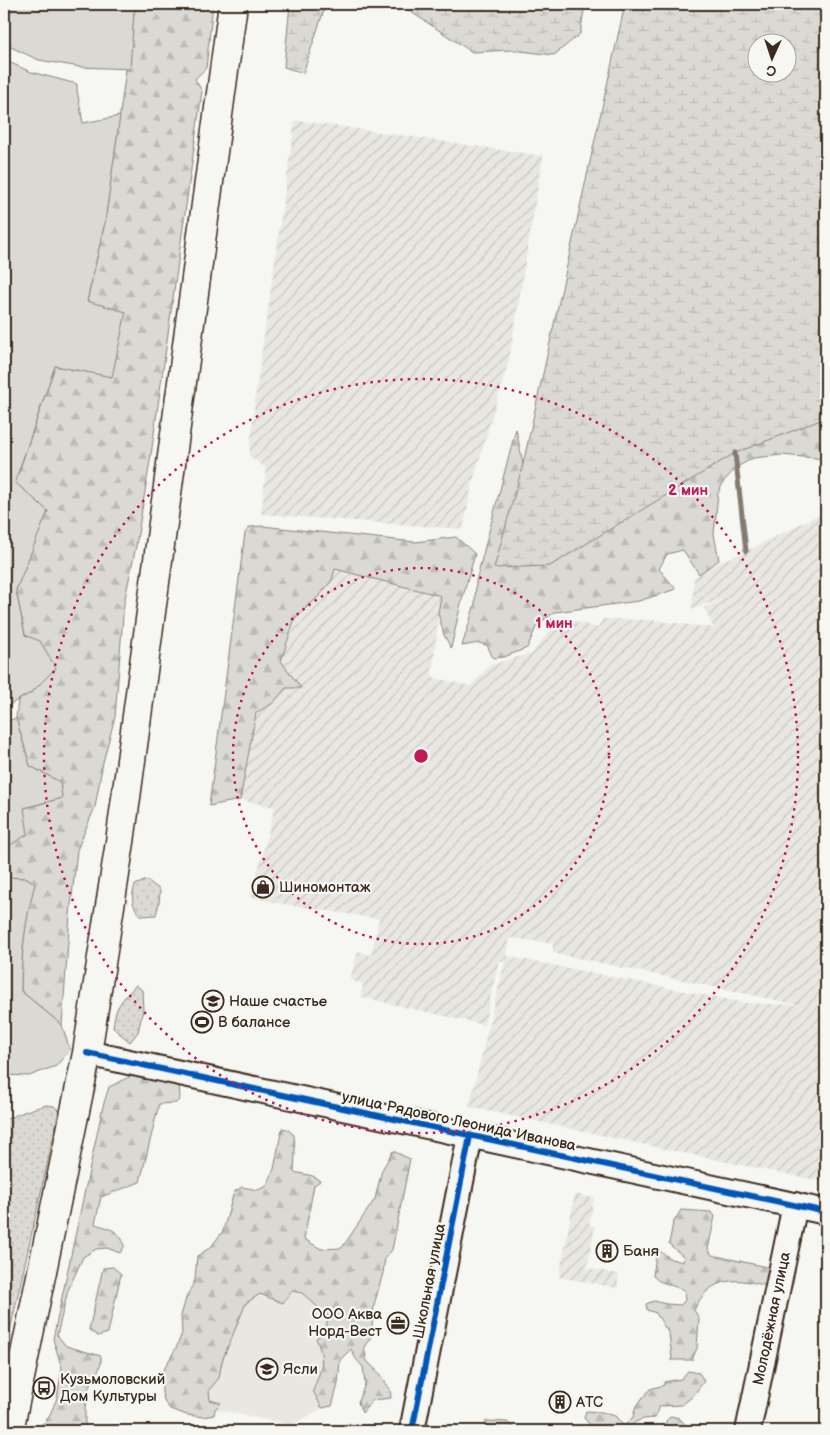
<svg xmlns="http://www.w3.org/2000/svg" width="830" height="1435" font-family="'Balsamiq Sans',sans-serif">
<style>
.built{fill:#e8e7e2}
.industrial{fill:url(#industrial-furrows);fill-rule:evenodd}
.grass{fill:url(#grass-dots);stroke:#8a8278}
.forest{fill:url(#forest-firs);stroke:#8a8278}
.wetland{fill:url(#wetland-marsh);stroke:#8a8278;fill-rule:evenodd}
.green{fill:#dad9d3;stroke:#8a8278}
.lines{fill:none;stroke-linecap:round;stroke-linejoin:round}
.stream{stroke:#857a71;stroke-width:5}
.minor-casing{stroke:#3b2a1e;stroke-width:28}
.major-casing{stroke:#3b2a1e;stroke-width:31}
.minor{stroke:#f6f6f2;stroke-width:24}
.major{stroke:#f6f6f2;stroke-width:28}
.cycleway-casing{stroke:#f6f6f2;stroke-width:9}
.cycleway{stroke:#0057b8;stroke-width:6}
.ring{fill:none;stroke:#c2185b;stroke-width:2.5;stroke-dasharray:2.5 5}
.labels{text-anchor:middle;stroke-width:4.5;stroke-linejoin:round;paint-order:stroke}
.poi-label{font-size:15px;fill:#3b2a1e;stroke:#f6f6f2;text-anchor:start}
.street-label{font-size:15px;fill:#3b2a1e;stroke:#f6f6f2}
.centre{fill:#c2185b;stroke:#f6f6f2;stroke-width:2.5}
.ring-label{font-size:15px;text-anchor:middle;font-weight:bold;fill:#c2185b;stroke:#f6f6f2;stroke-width:4.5;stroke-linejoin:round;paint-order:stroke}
</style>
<defs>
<pattern id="industrial-furrows" width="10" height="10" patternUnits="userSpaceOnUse" patternTransform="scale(1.25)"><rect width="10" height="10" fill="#e8e7e2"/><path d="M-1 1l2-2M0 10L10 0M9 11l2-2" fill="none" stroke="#c8c6c1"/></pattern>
<pattern id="grass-dots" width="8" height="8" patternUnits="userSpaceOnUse" patternTransform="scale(1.25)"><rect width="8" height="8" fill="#dad9d3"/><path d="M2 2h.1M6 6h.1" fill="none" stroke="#bcbab5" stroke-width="1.8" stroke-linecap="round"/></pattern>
<pattern id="forest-firs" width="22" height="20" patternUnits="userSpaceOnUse" patternTransform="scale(1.25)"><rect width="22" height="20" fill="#dad9d3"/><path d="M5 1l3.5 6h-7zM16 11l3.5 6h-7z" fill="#bcbab5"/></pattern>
<pattern id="wetland-marsh" width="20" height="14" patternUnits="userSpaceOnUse" patternTransform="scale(1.25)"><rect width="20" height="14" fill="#dad9d3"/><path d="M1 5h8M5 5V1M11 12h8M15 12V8" fill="none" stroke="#bcbab5"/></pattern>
</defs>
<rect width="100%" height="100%" fill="#f6f6f2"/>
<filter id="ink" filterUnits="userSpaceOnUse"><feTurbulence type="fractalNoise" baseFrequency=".02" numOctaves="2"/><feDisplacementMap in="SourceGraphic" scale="10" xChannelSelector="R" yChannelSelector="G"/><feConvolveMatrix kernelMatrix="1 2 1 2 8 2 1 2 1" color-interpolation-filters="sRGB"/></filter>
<g filter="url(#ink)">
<path class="built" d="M222,1278L346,1302L322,1408L292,1425L195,1405Z"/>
<g class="industrial">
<path d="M295,120L543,156L509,360L473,481L463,529L261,514L266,468L249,456L256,392Z"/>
<path d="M826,511V1182L712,1159L469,1107L505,961H499L484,1025L361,997L363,984L350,980L358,951L371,955L379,919L278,903L251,897L275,807L240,800L271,637L335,569L441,596L432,675L435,678L471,686L490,665L532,653L561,617L598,628L602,619L650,620L714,628L704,608L723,599L692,609L694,578L719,562L745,552ZM509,938L553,943V953L799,1005L745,1003L506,956Z"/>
<path d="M575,1194L594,1198L589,1225L595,1226L587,1268L619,1274L617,1288L559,1277Z"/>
</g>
<g class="grass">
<path d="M147,880L160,890L159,903L156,915L142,916C131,906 131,898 135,885Z"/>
<path d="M136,985L142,990L143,1010L138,1032L130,1042L113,1028C115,1006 121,1001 136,985Z"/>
<path d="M46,1105L54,1106L59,1111L6,1349L4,1351V1120L26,1111Z"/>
</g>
<g class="forest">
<path d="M142,4H213L206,68L195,79L202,91L151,455L136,546L124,603L115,717L103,762L95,807L77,850L70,915L62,1025L21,991C21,953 25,921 34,884L27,878L4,877V849L11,843L24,808L62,798L60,782L30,766L16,718L18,700L32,692L25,635L16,590L47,511L15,483L55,366L112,376L87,301L105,222L134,12Z"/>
<path d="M826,330V459L782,455L753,458L737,467L724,481L718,493L714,534L719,560L699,574L683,550L667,554L659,569L676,589L639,601L555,612L537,625L527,648L504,657L493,658L487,645L479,643L462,646L475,604L476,581L516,429L523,464L516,500Z"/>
<path d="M262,526L415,542L456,537L475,554L461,603L451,648L444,635L438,613L441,596L335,569L332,580L319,596L295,618L281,661L301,688H286L273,703L256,713L240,800L209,806L245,533L250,527Z"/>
<path d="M137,1073L179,1079L180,1099L176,1103L159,1104L140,1182L101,1197L95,1224C108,1228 123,1231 124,1247L120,1253L107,1248L96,1249L83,1257L68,1290L57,1335L66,1346L101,1356C102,1372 95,1371 90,1384C84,1399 85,1416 85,1431H37L39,1427L49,1417L57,1398L62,1368L53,1339L103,1106L109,1087Z"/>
<path d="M282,1128L287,1129L294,1135L295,1152L294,1172L313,1176L320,1181L314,1185L304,1239L321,1249L342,1248L375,1199L382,1170L393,1151L410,1159L392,1250L385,1258L383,1273L374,1305L371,1337L364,1347L367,1361L378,1372L390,1389L391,1398L373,1400L362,1413L358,1402L365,1384L363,1367L356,1359L351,1349L340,1360L338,1384L332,1406L322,1408L313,1391C321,1369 326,1361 316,1338L326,1331L328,1316L302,1293L292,1291L283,1303L260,1294L246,1303L222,1361L219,1378L209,1390L210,1400L221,1403L215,1409L214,1415L203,1417L187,1415L170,1409L165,1403L162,1393V1373L177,1346L182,1333L181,1316L186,1298L195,1280L197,1256L211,1247L223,1231L234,1192L242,1187L258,1190L267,1186L274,1169Z"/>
<path d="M681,1210L711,1212L715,1216L708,1249L712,1255L771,1268L770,1287C738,1277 710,1275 694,1310L699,1318L697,1348L692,1360H671L672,1357L669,1334L656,1313L647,1310L646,1304L654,1301L666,1304L681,1305L685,1300L684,1290L659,1281L653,1276L656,1255L661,1252L671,1259L683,1262L684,1257L669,1244L673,1223Z"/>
<path d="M113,1267L121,1274L108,1333L98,1336L89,1330L103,1268Z"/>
<path d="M688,1371L699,1373L704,1381L693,1396L682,1405L660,1406L655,1418C641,1419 636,1419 627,1431H615L611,1425H590L584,1418L586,1411L601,1412L615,1416L624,1426L633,1417L636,1406L650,1389L664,1385V1382L681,1379Z"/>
<path d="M671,1416L679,1418L684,1423L682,1431H664L666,1421Z"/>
<path d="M486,1421L507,1422L518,1431H486L485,1427Z"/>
</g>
<g class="wetland">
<path d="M290,4H326L303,73L284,67Z"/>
<path d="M399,4H585L580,34L554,55L512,50L472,52Z"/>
<path d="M625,4H826V418L735,453L550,566L494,568L523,464ZM758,42H788V72H758Z"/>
</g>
<g class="green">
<path d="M4,4H143L134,12L130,69L80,67L39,60L4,44Z"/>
<path d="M4,60L31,72L77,84V90L83,123L120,116L105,222L87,301L126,312L112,377L55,366L15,482L48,511L16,590L25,635L40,641L56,668L32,692L4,708Z"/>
<path d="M16,718L30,766L60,782L62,798L24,808L28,834L4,849V722Z"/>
<path d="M4,877L27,878L35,884C25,921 21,954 21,991L62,1025L70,1050L56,1066L29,1076L4,1075Z"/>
</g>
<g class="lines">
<path class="stream" d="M735,453L746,551"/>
<g class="minor-casing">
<g id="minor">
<path d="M87,1053L826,1212"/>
<path d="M412,1431L470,1136"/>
<path id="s1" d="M748,1431L795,1205"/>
</g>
</g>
<g class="major-casing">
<path id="major" d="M9,1431L87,1053L120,842L233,4"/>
</g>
<use href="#minor" class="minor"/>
<use href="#major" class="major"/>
<g class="cycleway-casing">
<g id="cycleway">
<path d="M87,1053L826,1212"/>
<path d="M412,1431L470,1136"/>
</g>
</g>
<use href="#cycleway" class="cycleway"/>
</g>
</g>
<g class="ring">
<circle cx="421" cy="756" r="188"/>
<circle cx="421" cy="756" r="377"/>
</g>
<defs>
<g id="shop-ring" transform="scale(1.125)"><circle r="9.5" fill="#f6f6f2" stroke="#3b2a1e" stroke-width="1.5"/><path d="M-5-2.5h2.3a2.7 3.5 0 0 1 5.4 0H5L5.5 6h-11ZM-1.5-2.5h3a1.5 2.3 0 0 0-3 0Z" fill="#3b2a1e"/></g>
<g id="school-ring" transform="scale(1.125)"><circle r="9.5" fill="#f6f6f2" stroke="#3b2a1e" stroke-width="1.5"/><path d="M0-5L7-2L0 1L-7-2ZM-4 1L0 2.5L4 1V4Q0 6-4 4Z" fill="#3b2a1e"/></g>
<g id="stadium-ring" transform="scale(1.125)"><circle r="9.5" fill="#f6f6f2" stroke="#3b2a1e" stroke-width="1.5"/><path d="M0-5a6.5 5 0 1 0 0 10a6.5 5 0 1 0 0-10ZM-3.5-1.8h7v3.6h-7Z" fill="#3b2a1e"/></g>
<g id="building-ring" transform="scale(1.125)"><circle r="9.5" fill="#f6f6f2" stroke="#3b2a1e" stroke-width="1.5"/><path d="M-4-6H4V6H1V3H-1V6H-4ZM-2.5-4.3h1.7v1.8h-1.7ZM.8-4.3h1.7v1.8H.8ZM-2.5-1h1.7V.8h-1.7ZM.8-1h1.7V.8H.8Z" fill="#3b2a1e"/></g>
<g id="office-ring" transform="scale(1.125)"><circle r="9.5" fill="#f6f6f2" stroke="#3b2a1e" stroke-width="1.5"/><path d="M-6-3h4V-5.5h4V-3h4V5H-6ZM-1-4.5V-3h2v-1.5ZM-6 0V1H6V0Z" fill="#3b2a1e"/></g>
<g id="bus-ring" transform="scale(1.125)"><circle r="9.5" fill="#f6f6f2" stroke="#3b2a1e" stroke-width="1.5"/><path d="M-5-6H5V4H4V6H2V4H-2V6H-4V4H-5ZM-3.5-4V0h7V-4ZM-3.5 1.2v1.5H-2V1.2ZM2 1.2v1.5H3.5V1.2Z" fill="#3b2a1e"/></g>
</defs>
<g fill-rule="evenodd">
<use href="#shop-ring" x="263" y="887"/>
<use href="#school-ring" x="213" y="1001"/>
<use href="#stadium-ring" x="202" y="1022"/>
<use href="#building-ring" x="607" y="1251"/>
<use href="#office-ring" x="398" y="1323"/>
<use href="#school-ring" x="267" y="1369"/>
<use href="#bus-ring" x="44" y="1388"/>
<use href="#building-ring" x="560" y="1402"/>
</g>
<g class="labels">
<g class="poi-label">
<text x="279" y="892">Шиномонтаж</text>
<text x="229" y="1006">Наше счастье</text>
<text x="218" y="1027">В балансе</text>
<text x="623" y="1256">Баня</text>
<text x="382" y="1319" text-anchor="end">ООО Аква<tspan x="382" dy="17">Норд-Вест</tspan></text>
<text x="283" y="1374">Ясли</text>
<text x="60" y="1384">Кузьмоловский<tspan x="60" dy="17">Дом Культуры</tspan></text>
<text x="576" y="1407">АТС</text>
</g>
<g class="street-label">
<text transform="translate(459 1121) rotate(12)" y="5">улица Рядового Леонида Иванова</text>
<text transform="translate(429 1281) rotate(-79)" y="5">Школьная улица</text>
<text dy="5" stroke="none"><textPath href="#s1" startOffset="115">Молодёжная улица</textPath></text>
</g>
</g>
<circle cx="421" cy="756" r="8" class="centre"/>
<g class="ring-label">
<text x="688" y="495">2 мин</text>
<text x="554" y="628">1 мин</text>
</g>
<rect width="830" height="1435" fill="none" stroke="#f6f6f2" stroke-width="20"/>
<rect x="10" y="10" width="810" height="1415" fill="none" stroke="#3b2a1e" stroke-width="2" filter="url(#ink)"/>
<g transform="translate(772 58) rotate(183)"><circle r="24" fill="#f6f6f2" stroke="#aba49d"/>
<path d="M0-4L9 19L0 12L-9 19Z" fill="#3b2a1e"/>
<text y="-8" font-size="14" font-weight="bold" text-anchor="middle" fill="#3b2a1e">С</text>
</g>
</svg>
